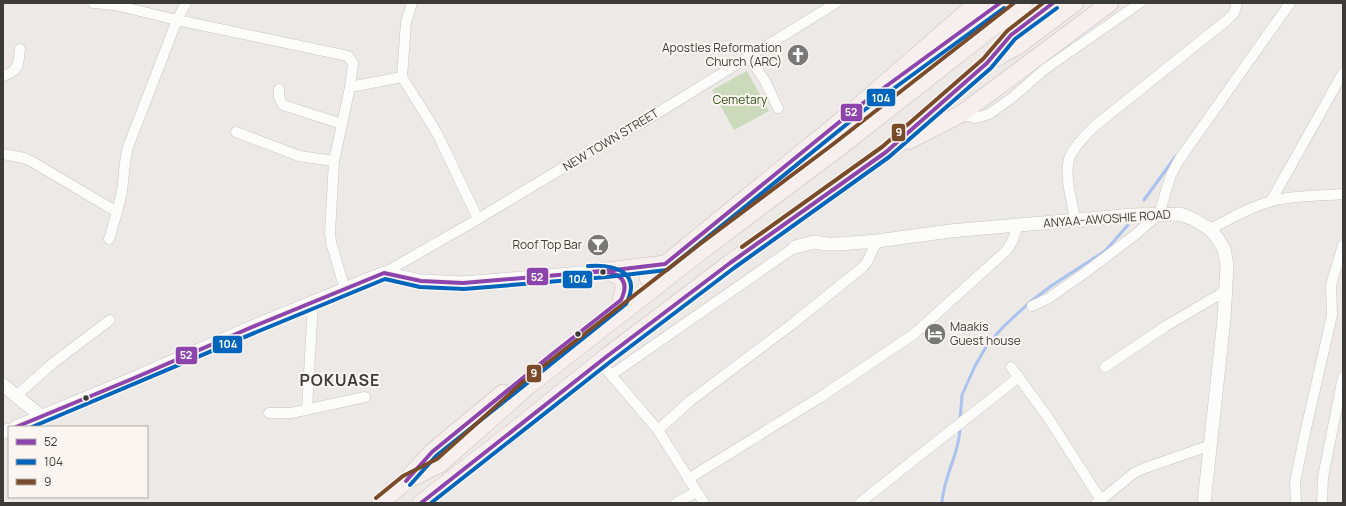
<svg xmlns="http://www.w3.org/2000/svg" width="1346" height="506" font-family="Manrope,sans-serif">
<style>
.green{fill:#cadabb}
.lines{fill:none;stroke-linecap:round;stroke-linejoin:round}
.stream{stroke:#aac2ee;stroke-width:3}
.minor-casing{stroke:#c9c6c4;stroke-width:11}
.tertiary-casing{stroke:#c9c6c4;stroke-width:14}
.trunk-casing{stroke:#c9bfbd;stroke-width:18}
.minor{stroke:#fcfcfb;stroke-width:10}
.tertiary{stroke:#fcfcfb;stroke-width:13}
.trunk{stroke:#f6efee;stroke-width:17}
.bus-1-casing{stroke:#fbf6f1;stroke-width:7}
.bus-2-casing{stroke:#fbf6f1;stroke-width:7}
.bus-3-casing{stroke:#fbf6f1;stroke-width:7}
.bus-1{stroke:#8e44ad;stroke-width:4}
.bus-2{stroke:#0065bd;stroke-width:4}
.bus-3{stroke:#7a4b2a;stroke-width:4}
.bus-dot{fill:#3d3b39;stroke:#fbf6f1;stroke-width:1.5}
.labels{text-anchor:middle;stroke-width:4;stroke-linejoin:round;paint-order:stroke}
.poi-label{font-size:12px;fill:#3d3b39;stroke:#fbf6f1;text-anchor:end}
.park-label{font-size:12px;fill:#325115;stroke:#fbf6f1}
.street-label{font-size:12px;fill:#3d3b39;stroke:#fbf6f1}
.district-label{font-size:16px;font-weight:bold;letter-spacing:1px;fill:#3d3b39;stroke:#fbf6f1}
.line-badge{stroke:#fbf6f1;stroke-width:1.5}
.badge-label{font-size:11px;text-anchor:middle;font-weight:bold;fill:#fff}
</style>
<rect width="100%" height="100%" fill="#ece9e6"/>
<path class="green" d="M747,71L769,111L734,130L712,90Z"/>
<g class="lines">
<g class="stream">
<path d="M1144,200L1176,156"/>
<path d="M960,421L962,395L975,366L986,347L1002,328L1030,302L1051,286L1105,251L1128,225"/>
<path d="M942,503C943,477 960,453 960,426"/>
</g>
<g class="minor-casing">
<g id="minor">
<path d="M93,3L115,5L177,20L348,56L353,63L350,87L334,161L330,233L331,242L345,290"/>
<path d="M412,3L406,22L402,77L437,133L478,219"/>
<path d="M749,57L765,81L778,108"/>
<path d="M3,76C20,70 18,65 20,49"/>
<path d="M350,87L402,77"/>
<path d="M279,89V97L283,105L342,124"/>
<path d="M961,114L975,118L989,114L1013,97L1045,69L1140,3"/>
<path d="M236,132L299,156L334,161"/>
<path d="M3,154L24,158L31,161L117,212"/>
<path d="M1271,201L1343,73"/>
<path d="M1075,220C1073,204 1064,176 1069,159C1074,146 1085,135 1096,125L1227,20L1234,13L1237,3"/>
<path d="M1210,229C1230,219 1251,206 1272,201C1295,195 1320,196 1343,194"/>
<path d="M109,239C114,223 119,207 122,191C124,176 124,162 128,147L177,20L186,3"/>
<path d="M384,273L478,219L614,137L635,127L836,3"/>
<path d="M1032,306L1049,298L1086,272L1135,235L1159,214L1171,175L1179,160L1290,3"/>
<path d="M600,362L658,430L704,503"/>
<path d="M1011,367L1047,416L1101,500L1096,503"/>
<path d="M1105,367L1166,326L1227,290"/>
<path d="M611,375L795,247"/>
<path d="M16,396L53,363L110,320"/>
<path d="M307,409L313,303"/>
<path d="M269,413H291L365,397"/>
<path d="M658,430L690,401L791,325L863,267L867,262L877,241"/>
<path d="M688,479L819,398L914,334L1007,250L1012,242L1018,225"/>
<path d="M676,503L696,492"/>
<path d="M860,503C913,460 966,419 1019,377"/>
<path d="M1101,503V500L1134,473L1145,468L1211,445"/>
<path d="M1296,503L1295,482L1305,433L1332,315L1331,285L1343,245"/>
<path d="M1322,503L1323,477L1343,377"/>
</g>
</g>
<g class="tertiary-casing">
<g id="tertiary">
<path d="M795,247L814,242L827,244H839L877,241L950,231L1133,215L1180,214L1193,219L1210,229L1218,239L1224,249L1227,265L1224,319L1204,503"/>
<path d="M3,385L42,417"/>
<path d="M16,427L132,379L257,325L384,273L421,281L463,283L606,271"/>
<path d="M3,432L9,430"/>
</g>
</g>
<g class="trunk-casing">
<g id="trunk">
<path d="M949,41L1000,3"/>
<path d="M996,58L1019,45L1075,3"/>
<path d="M908,141L961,114L1110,3"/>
<path d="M606,271L665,264"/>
<path d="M606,271C624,276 627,282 621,300"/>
<path d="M648,278L859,106L977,3"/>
<path d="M411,475L432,452L503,393"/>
<path d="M380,503L406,481L440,464L527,387L704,249L836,150L1024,3"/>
<path d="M421,503L511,433L606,357L730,263L886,152L987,63L1011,35L1053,3"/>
</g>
</g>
<use href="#minor" class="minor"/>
<use href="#tertiary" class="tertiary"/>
<use href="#trunk" class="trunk"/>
<g class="bus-1-casing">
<g id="bus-1">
<path d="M16,427L132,379L257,325L384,273L421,281L463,283L606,271L665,264L859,106L1000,3"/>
<path d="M406,481L432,452L551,355L621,300C634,273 608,270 588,272"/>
<path d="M421,503L606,357L730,263L886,152L987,63L1011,35L1053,3"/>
</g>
</g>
<g class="bus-2-casing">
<g id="bus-2">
<path d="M32,427L259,331L385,279L420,287L464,289L607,277L667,270L863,111L1004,8"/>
<path d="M410,485L436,456L626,304C643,271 613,264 588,266"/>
<path d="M431,503L610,362L734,268L889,157L991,68L1015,39L1057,8"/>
</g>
</g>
<g class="bus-3-casing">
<g id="bus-3">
<path d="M742,247L882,147L983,59L1007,31L1043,3"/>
<path d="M376,498L403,476L437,459L523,382L700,244L832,145L1014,3"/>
</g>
</g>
<use href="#bus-1" class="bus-1"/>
<use href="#bus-2" class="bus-2"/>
<use href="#bus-3" class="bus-3"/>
</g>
<defs>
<g id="church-disc" transform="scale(1.15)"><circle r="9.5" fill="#7a7876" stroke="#fbf6f1"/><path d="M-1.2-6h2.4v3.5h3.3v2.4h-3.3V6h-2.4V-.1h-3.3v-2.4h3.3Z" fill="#fff"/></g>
<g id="bar-disc" transform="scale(1.15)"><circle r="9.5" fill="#7a7876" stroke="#fbf6f1"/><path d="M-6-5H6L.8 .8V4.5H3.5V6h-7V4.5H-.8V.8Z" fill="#fff"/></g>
<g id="hotel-disc" transform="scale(1.15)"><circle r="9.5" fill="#7a7876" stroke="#fbf6f1"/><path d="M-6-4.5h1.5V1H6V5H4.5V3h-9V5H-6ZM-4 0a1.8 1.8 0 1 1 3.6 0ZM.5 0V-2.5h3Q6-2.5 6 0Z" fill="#fff"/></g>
</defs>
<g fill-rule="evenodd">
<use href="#church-disc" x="798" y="55"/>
<use href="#bar-disc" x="598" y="245"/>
<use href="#hotel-disc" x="935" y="334"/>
</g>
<g class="bus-dot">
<circle cx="603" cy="272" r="3.5"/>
<circle cx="578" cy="334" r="3.5"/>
<circle cx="86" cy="398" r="3.5"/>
</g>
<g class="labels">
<g class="poi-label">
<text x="782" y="52">Apostles Reformation<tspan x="782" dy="14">Church (ARC)</tspan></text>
<text x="582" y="249">Roof Top Bar</text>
<text x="950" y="331" text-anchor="start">Maakis<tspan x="950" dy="14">Guest house</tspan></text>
</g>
<g class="park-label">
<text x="740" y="104">Cemetary</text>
</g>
<g class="street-label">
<text transform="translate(611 140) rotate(-31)" y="4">NEW TOWN STREET</text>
<text transform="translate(1107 219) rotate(-4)" y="4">ANYAA-AWOSHIE ROAD</text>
</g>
<g class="district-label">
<text x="340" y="386">POKUASE</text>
</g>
</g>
<g class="line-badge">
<rect x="866" y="88" width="30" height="19" rx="4" fill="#0065bd"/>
<rect x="840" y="103" width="23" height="19" rx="4" fill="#8e44ad"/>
<rect x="891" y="123" width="15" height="19" rx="4" fill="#7a4b2a"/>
<rect x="526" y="267" width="23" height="19" rx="4" fill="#8e44ad"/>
<rect x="562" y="270" width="31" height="19" rx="4" fill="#0065bd"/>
<rect x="212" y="335" width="31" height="19" rx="4" fill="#0065bd"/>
<rect x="175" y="346" width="23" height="19" rx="4" fill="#8e44ad"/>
<rect x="526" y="364" width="16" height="19" rx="4" fill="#7a4b2a"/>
</g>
<g class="badge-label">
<text x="881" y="102">104</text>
<text x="851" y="116">52</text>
<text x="899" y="136">9</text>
<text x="537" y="281">52</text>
<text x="578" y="283">104</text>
<text x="228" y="348">104</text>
<text x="186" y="359">52</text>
<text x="534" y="377">9</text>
</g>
<rect width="1346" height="506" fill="none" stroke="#3d3b39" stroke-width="8"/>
<rect x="8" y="426" width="140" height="72" fill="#fbf6f1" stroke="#afaba7"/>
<rect x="16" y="439" width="20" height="6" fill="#8e44ad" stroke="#afaba7"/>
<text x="44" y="446" font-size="12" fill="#3d3b39">52</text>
<rect x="16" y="459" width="20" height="6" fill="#0065bd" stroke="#afaba7"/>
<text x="44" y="466" font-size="12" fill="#3d3b39">104</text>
<rect x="16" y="479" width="20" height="6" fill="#7a4b2a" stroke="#afaba7"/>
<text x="44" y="486" font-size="12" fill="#3d3b39">9</text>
</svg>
